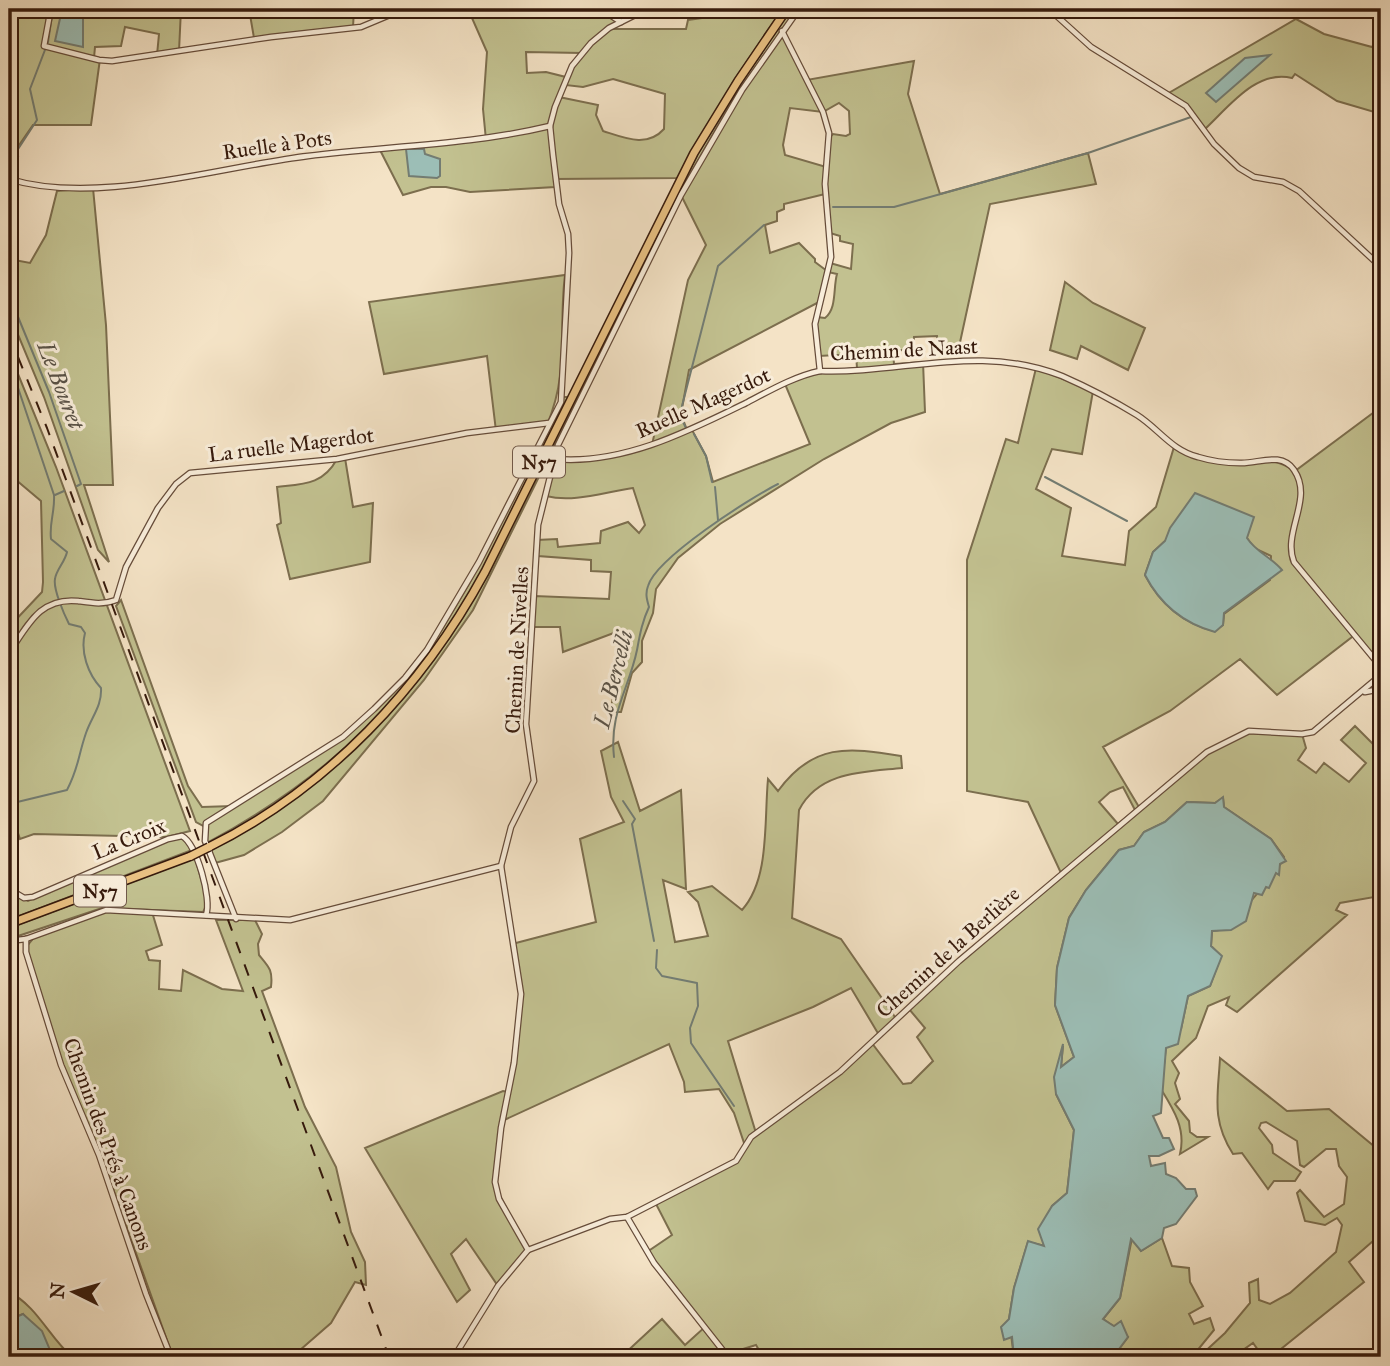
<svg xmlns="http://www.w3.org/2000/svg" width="1390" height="1366" font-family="'IM FELL Great Primer',serif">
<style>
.green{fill:#c2c190;stroke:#7c6e4e;stroke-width:2;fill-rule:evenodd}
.water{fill:#9cbeb6;stroke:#737c72;stroke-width:2}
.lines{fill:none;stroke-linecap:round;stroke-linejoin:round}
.stream{stroke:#737c72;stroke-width:2}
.minor-casing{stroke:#664c3a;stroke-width:7}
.highway-casing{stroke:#361a0c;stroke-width:10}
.minor{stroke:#f8edda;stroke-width:4.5}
.highway{stroke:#eac283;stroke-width:7}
.rail{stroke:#361a0c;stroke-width:2;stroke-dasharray:12 12;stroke-linecap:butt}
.highway-bridge-casing{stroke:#361a0c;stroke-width:10;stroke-linecap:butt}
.highway-bridge{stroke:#eac283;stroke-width:7}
.labels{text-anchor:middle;stroke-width:6;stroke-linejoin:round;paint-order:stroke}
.shield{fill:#f8edda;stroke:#70594a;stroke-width:2}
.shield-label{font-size:19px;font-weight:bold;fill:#361a0c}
.street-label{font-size:21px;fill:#361a0c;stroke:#f8edda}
.water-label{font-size:23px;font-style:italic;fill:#5a5348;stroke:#f8edda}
</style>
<rect width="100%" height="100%" fill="#f4e3c6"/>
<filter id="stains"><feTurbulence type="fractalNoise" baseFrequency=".00286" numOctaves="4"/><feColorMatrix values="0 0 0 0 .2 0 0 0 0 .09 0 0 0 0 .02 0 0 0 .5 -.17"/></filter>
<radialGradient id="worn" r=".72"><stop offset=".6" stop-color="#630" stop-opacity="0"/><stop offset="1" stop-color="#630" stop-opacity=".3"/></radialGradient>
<g class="green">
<path d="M9,9H181L179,51L157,55L159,34L125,27L121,46L95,47L94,58L100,59L91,125H33L13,154L18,157L9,180Z"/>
<path d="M249,9H354L353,27L254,38Z"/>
<path d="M468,9H604L620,22L613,29H686L688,20L709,17L728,9H773L777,17L735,79L678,178L555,179V187L470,192L446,187H431L403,195L380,150L486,140L483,109L487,52ZM526,52L581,53L566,77L546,72L527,73ZM613,79L665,94L664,129C647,148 625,138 603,131L596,115L598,105L559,97L566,85L583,87Z"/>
<path d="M791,9H797L736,94L682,188L473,610L424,680L323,801L282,832L244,855L215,863L210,850C325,779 393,726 466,611L697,154L736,88Z"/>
<path d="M1296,19L1324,34L1372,47L1381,34V114L1337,101L1295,74L1292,78C1256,69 1228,108 1204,130L1191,111L1167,94Z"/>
<path d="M782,31L807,80L914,61L908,94L940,194L1088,153L1096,184L990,204L959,347L938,348L937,336L914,337L913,349L893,351L894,364L923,362L925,412L891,423L824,459L720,524L678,558L656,589L653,613L642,641V662L632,673L621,712H610L619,669V631L563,652L560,627H533L535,596L609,599L611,572L591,571V560L538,556L537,540L557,539L558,547L600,543L601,531L628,522L639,533L645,525L633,488C604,492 574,503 546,496L555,459L601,456L652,445L688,280L706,245L681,195L703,154ZM839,103L849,111L850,134L846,136L833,134L830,137L826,167L785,155L783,145L790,108L823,112ZM825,194L830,233L840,236V241L853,244L851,269L830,263L827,271L815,262V259L799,243L770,253L765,225L777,221V212L784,209V204ZM828,272L837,274C833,288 837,309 825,318L816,317L819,356L856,354L857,368L815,372L785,384L810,444L713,482L706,456L691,428L687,430L681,414L689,370L819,302Z"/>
<path d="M93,188L106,325L113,485H84L109,562L98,550L44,397L9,313V259L30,263L46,235L57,191Z"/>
<path d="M565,275C558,331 570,370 547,425L496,431L487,356L384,374L369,302Z"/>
<path d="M1065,282L1093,303L1145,328L1128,370L1081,346L1077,359L1050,350Z"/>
<path d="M9,352L56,467L190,831L167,837L34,834L20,839L9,806V627L42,592L43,582L41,501L9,474Z"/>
<path d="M1036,368L1093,391L1082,454L1052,449L1036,489L1071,508L1062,556L1125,565L1129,531L1156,507L1174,447C1191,455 1213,462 1232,463C1261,465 1268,453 1295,471L1381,407V650L1374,657L1356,634L1277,695L1240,659L1170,711L1103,747L1139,807L1207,752L1243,733L1302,734L1306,748L1298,760L1316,773L1324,763L1349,782L1366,763L1341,740L1355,726L1379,750L1381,746V904L1374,897L1340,903L1336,910L1347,915L1237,1012L1226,1005L1229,997L1208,1006L1196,1038L1172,1061L1179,1073L1175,1083L1180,1099L1175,1104L1189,1121L1190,1132L1197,1137H1208L1180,1154C1186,1129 1174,1110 1161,1089L1166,1048L1181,1029L1188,996L1210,986L1221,956L1211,946L1212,931C1216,930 1220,931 1223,929C1232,925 1282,866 1284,857L1271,839L1224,807L1223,798L1215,803L1187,802L1165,822L1144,832L1134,846L1119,850L1086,890L1069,918L1057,968L1055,1005L1074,1057L1061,1067L1063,1046L1056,1094L1074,1130L1067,1193L1052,1206L1045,1246L1028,1242L1014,1288L1009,1319L1014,1357H763L756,1345L727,1354L728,1357H621L662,1319L685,1345L705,1327L647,1252L672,1235L656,1204L736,1161L745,1146L734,1113L719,1089L685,1092L684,1082L669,1044L502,1121L496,1188L528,1250L498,1286L466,1239L451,1254L470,1290L457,1302L365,1148L503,1091L508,1092L521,994L512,944L596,922L580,839L624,822L611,797L601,751L618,742L640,811L681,790L686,889L663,880L675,942L708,936L698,902L688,892L712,886L742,910C770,879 764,821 768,779L778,791C813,743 848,747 901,756L902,768C864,772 819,771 799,810L792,918L841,939L897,1020L879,1035L851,988L813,1007L728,1041L756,1133L840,1072L871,1042L903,1084L911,1083L933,1061L917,1037L925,1028L909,1009L959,961L1061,873L1028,802L967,791V560L1006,439L1018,443ZM1247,538L1254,548L1271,556L1270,580L1224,614L1223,625L1214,631C1182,623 1160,604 1145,575L1153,552L1165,541ZM1123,787L1135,810L1118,824L1099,802L1110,792Z"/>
<path d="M563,397H568C534,467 502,539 462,606C402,709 311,787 207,843L205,827L196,822L116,606L121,600L188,786L202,807L233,806L212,817L206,824L346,736L406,679L438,636L469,584Z"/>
<path d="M345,458L353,507L373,503L370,562L290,579L277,525L281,523L277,487C303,484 323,485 337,459Z"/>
<path d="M172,838H184L192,850L9,920V890L28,901Z"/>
<path d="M195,858L208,903L203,912L102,908L9,939V928Z"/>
<path d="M109,911L152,912L162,945L146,951L149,960L160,961L159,989L181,991L183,970L222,989L243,991L216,920H255L262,934L258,944L259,955C269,967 273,970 271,987L262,991L305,1107L336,1167L351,1232L365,1262L366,1285L355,1282L331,1323L292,1357H173L101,1155L62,1063L28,958V945L36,935Z"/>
<path d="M1220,1058L1287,1111L1329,1109L1381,1152V1234L1349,1262L1364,1282L1271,1357H1263L1253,1343L1233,1357H1199L1225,1333L1250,1303L1249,1283L1258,1279L1259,1300L1270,1304L1290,1293L1336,1252L1342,1225L1337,1218L1325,1225L1305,1221L1297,1193L1300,1190L1324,1217L1344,1204L1347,1177L1339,1166L1336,1149H1326L1304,1167L1300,1165L1297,1141L1266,1122L1261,1123L1259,1128L1272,1145L1273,1153L1301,1172L1295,1181H1274L1268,1189L1242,1153L1233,1154C1211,1120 1218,1096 1220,1058Z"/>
<path d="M1132,1238L1141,1251L1162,1238L1172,1266L1189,1268L1190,1282L1203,1306L1189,1314L1194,1324L1210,1318L1214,1330L1192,1357H1113L1128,1337L1103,1319L1120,1298Z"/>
<path d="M9,1292C37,1306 49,1337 72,1357H53L23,1314L9,1320Z"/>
</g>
<g class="water">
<path d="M56,9H83V47L55,41L61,14Z"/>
<path d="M1270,55L1216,102L1206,93L1245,58Z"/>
<path d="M406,149H424L425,154L440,159V176L437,178L409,176Z"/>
<path d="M1195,493L1254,517L1247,538C1256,552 1271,557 1282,570L1224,613L1223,625L1215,632C1182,623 1160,604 1145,575L1153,552L1165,541L1170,528Z"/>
<path d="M1223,797L1224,807L1271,839L1286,861L1280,864L1279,875L1276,873L1269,888L1266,887L1262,895L1254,893L1246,921L1231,930L1212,931L1211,946L1222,956L1210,986L1188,996L1178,1044L1166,1048L1161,1113L1153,1116L1163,1138H1169L1174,1149L1159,1156H1149L1151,1166L1165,1163L1166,1174L1176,1178L1186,1189H1195L1197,1196L1176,1224L1164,1228L1162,1238L1141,1251L1131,1239L1120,1298L1103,1319L1114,1326L1121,1321L1128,1337L1113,1357H1014L1012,1337L1004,1340L1001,1327L1009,1319L1014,1288L1028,1241L1044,1246L1038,1229L1052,1206L1067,1193L1074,1130L1056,1094L1054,1077L1063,1044L1061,1067L1074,1057L1055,1005L1057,968L1069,918L1086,890L1119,850L1134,846L1144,832L1165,822L1187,802L1215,803Z"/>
<path d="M23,1314L42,1331L53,1357H16L9,1337V1320Z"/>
</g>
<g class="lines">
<g class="stream">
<path d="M9,163L37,120L30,89L48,42L53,9"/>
<path d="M833,207H894L1088,153L1191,117"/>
<path d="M9,295L49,392L81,484L77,486"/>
<path d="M9,361L54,495C55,512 49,523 51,539L67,552C65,562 56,570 55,579C53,589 64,614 69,624L81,627L85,633C80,652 88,674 101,688C102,706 92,716 86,733C78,756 79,767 67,790L9,804"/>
<path d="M686,428L682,420V406L718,266L764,225"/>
<path d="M694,434L706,456L712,482"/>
<path d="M1045,477L1127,521"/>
<path d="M715,487L718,520"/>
<path d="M55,495L64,491"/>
<path d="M614,757C609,713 629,689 637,650C640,634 642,622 649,607C647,600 645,594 648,586C656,558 750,498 778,484"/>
<path d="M623,801L635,819L632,824L654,941"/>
<path d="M657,950L656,968L662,976L697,983L698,1006L690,1028L691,1043L734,1106"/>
</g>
<g class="minor-casing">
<g id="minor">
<path d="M44,9L49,19L44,46L99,60L112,61L271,37L361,27L404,9"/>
<path d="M601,9L621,22"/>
<path d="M775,9L776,11"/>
<path d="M1049,9L1091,47L1186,106L1214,144L1239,168L1254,177L1283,182L1299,191L1381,267"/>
<path d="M782,31L823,112L829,133L825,184L831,257L815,324L820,371C903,374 979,343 1062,376C1087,387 1114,401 1137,415C1159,429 1171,450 1198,457C1211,461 1226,463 1240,463C1258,464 1281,451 1294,470C1314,499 1282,532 1294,562L1381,667"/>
<path d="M9,179C97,206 217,167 308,156C389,146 471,145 550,126"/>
<path d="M555,459C622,465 687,432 746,403C769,391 795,376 820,371"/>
<path d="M9,653C28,625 40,597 78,601C92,603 103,605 116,600L126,567L158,508L176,484L190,473L337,459L467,433L549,423"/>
<path d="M1365,692L1381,689"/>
<path d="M9,889L24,898L33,897L168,839L182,836C197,844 212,900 206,915"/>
<path d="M1377,905L1381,904"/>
<path d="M236,919L205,841L206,823L343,737L374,709L405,678L427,650L479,562L561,402L569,253L568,234L559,204L553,155L550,126L555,107L572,66L591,43L609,28L647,9"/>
<path d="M26,939L106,910L290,920L501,866"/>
<path d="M26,939V952L61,1065L99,1155L146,1294L171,1357"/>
<path d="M9,941L26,939"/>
<path d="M627,1217L654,1263L728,1357"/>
<path d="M528,1250L610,1219L627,1217L736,1161L751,1137L840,1072L959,961L1207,752L1249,731L1302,734L1313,732L1381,675"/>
<path d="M454,1357L498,1286L528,1250L499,1199L495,1182L501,1128L514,1063L521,994L501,866L511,827L534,781L526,724L538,525L558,445L681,195L742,90L799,9"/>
</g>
</g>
<g class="highway-casing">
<g id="highway">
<path d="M209,847C328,788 422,688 485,572L694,153L738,81L787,9"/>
<path d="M9,924L191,856"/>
</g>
</g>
<use href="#minor" class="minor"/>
<use href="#highway" class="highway"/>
<path class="rail" d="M9,335L47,428L389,1357"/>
<g class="highway-bridge-casing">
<path id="highway-bridge" d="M191,856L209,847"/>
</g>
<use href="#highway-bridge" class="highway-bridge"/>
</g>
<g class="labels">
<g class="shield">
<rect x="513" y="446.5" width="52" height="31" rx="5"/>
<rect x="74" y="875.5" width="52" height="31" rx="5"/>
</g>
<g class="shield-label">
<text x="539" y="469">N57</text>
<text x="100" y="898">N57</text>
</g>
<g class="street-label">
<text transform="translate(277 145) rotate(-8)" y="7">Ruelle à Pots</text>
<text transform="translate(904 350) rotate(-3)" y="7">Chemin de Naast</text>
<text transform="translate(703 403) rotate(-24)" y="7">Ruelle Magerdot</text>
<text transform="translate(291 445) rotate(-7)" y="7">La ruelle Magerdot</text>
<text transform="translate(517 650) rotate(-87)" y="7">Chemin de Nivelles</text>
<text transform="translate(129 839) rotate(-22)" y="7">La Croix</text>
<text transform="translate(948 952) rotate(-42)" y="7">Chemin de la Berlière</text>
<text transform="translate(108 1144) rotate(70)" y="7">Chemin des Prés à Canons</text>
</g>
<g class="water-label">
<text transform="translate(61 385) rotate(69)" y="8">Le Bouret</text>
<text transform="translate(613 679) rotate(-76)" y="8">Le Bercelli</text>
</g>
</g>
<rect width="1390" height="1366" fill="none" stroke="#f4e3c6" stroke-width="35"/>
<rect x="10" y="10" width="1369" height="1345" fill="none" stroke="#361a0c" stroke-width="3.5"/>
<rect x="18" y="18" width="1355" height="1331" fill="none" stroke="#361a0c" stroke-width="2"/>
<g transform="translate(74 1292) rotate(275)" stroke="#f8edda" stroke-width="5" paint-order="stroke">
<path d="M0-5L12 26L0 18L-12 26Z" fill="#361a0c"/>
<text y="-10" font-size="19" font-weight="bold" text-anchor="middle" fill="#361a0c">N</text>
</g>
<rect width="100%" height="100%" filter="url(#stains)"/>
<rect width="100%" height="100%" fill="url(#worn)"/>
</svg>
